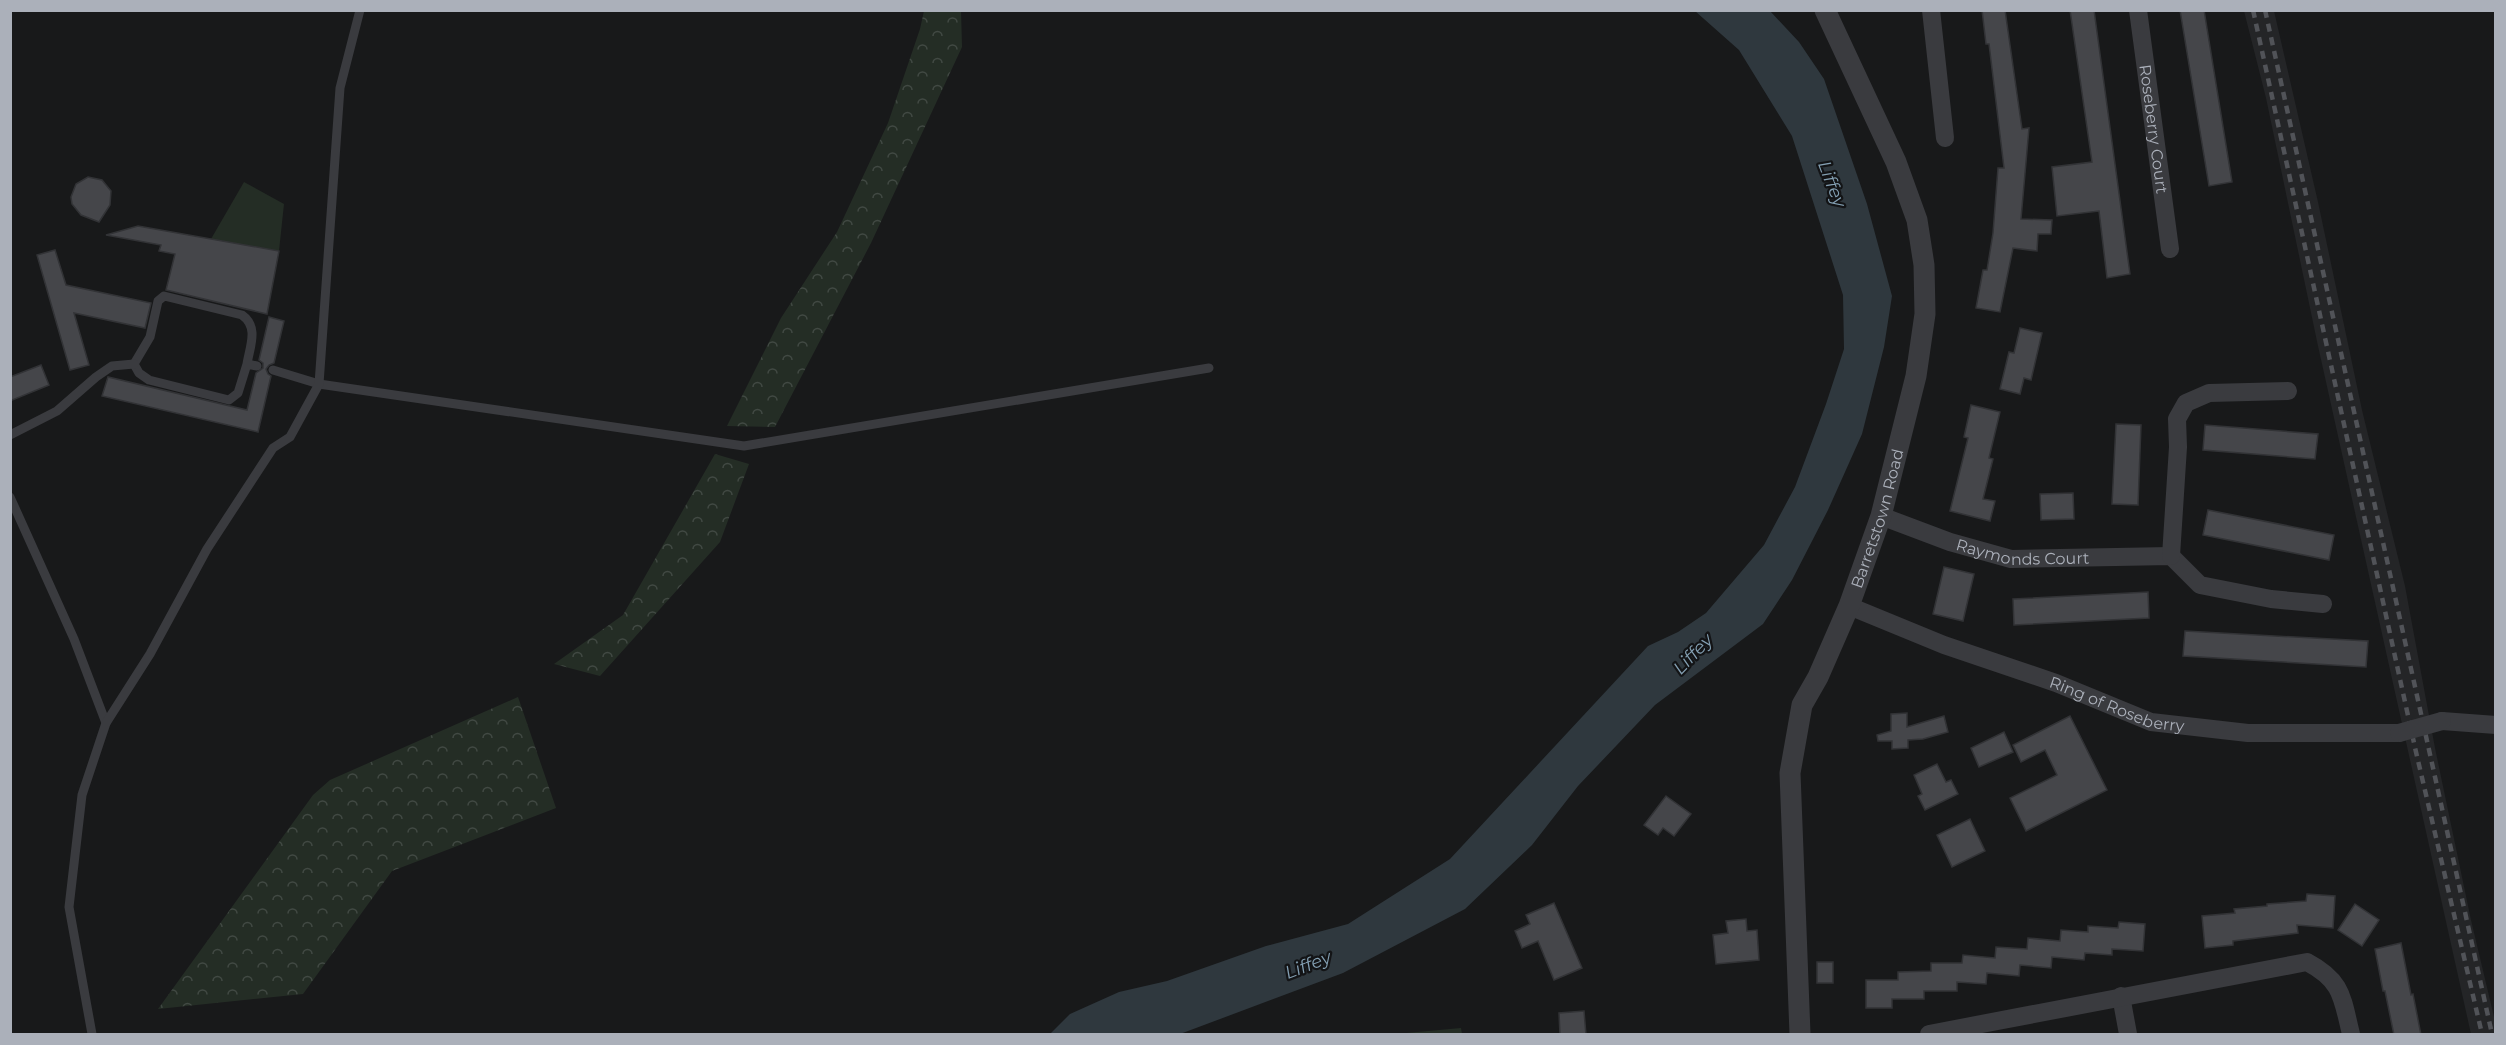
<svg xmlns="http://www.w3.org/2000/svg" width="2506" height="1045" font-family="Montserrat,sans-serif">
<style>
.built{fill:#242527}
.forest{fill:url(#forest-crowns)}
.pitch{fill:#242d25}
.water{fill:#2f383e}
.building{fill:#45464a;stroke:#323336;stroke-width:1.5}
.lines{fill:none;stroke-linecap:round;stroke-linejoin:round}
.service{stroke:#3a3b3f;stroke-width:9}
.minor{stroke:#3a3b3f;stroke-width:18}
.tertiary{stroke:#3a3b3f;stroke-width:21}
.rail{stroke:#515358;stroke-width:4.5;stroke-dasharray:8 6;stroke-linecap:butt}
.minor-bridge{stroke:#3a3b3f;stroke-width:18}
.labels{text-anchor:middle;stroke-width:4.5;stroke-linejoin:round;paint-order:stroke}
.street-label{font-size:16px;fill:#abb0ba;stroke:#131416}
.water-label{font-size:18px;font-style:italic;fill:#84a0b3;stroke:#131416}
</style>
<defs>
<pattern id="forest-crowns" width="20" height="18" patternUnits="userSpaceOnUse" patternTransform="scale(1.5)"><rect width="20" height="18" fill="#242d25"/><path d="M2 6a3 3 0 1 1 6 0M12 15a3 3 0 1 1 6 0" fill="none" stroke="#414943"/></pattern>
</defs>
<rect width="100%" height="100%" fill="#18191a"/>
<path class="built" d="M2244,11H2274L2318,202L2362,410L2405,586L2435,748L2471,920L2495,1021V1034H2471L2318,346L2266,98Z"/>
<g class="forest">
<path d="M924,11H961L962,47L871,243L775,427L727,426L781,318L837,232L888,123L920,29Z"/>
<path d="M715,454L749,464L720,542L600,676L554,664L623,615Z"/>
<path d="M518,697L556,808L392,871L303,994L158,1009L313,795L330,780Z"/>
</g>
<g class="pitch">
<path d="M244,182L284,204L279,251L211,239Z"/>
<path d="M1461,1028L1462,1034H1406V1033Z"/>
</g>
<path class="water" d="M1695,11H1770L1799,42L1824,79L1867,204L1892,296L1884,347L1862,434L1828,510L1792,580L1763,624L1655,705L1578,786L1532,845L1465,909L1343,973L1180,1034H1050L1070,1014L1119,992L1167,981L1266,946L1348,924L1450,859L1648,646L1678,632L1706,613L1764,545L1795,487L1826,404L1844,349L1843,295L1792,136L1739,50Z"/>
<g class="building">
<path d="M1982,10H2005L2022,129L2029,128L2021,219L2052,220L2051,234H2038L2037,251L2013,248L2000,312L1976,308L1983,270H1987L1993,233L1998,168H2004L1989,44H1986Z"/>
<path d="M2070,10H2094L2130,274L2107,278L2099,211L2057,216L2052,167L2092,162Z"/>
<path d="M2180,10H2204L2232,182L2209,186Z"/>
<path d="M88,177L102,180L111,191L110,205L99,222L81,215L72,204L71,197L76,184Z"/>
<path d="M138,226L279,251L267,314L166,290L175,254L159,251L161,245L106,235Z"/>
<path d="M55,250L66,285L151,303L145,328L74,313L89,365L70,370L37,255Z"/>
<path d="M269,317L284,321L274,363L269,365L266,369L268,374L271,376L258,432L102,396L108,377L247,410L256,373L263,368V363L259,360Z"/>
<path d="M2020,328L2042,333L2031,380L2024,378L2020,394L2000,389L2009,352L2014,353Z"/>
<path d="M41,365L49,385L10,401V377Z"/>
<path d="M1971,405L2000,412L1989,458L1993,459L1983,499L1995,501L1990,521L1950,511L1968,438L1964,437Z"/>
<path d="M2116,424L2141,425L2138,505L2112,504Z"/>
<path d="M2205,425L2318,434L2315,459L2203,450Z"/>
<path d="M2073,493L2074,519L2041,520L2040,494Z"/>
<path d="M2208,510L2334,535L2329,560L2203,535Z"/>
<path d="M1944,567L1974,574L1963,621L1933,614Z"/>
<path d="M2148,592L2149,618L2014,625L2013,599Z"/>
<path d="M2185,631L2368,641L2366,667L2183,656Z"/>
<path d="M1907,713V727L1944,716L1948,732L1923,739L1908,740V748L1892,749V741H1878L1877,735L1891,731V714Z"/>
<path d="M2070,716L2107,790L2026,831L2010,798L2057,775L2045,750L2021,762L2013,745Z"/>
<path d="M2004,732L2013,752L1979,767L1971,748Z"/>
<path d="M1937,764L1946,782L1951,780L1958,794L1925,810L1918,796L1922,794L1914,775Z"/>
<path d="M1666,796L1691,814L1674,836L1663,828L1658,835L1644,825Z"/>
<path d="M1970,819L1985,851L1952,867L1937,835Z"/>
<path d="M2307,894L2335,896L2333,928L2297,925L2298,933L2233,941V945L2205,948L2202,916L2235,913L2234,909L2267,906V904L2306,901Z"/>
<path d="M1554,903L1582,968L1554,980L1538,941L1522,948L1515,931L1530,924L1526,915Z"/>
<path d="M2355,904L2379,920L2362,946L2338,930Z"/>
<path d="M1746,919L1747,931L1757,930L1759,960L1716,964L1713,935L1728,933L1726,921Z"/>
<path d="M2119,922L2145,924L2143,951L2112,949V955L2085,953L2084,960L2052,957L2051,968L2020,965L2019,976L1987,973L1986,984L1957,982V991H1924V999H1892V1008H1866V980H1898V972L1931,971V963H1962L1963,955L1995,958L1996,947L2027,949L2028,938L2060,941L2061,930L2088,932V926L2118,928Z"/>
<path d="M2401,943L2411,995L2413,994L2421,1035H2394L2385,991H2383L2375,949Z"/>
<rect x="1817" y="962" width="16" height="21"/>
<path d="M1584,1011L1586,1035H1560L1559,1013Z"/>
</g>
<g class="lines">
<g class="service">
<path d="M247,364C250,346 259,327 242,315L164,296L158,301L150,337L134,364L139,373L149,380L229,400L238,393L247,364L257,366"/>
<path d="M273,370L319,384L744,446L1209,368"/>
<path d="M10,435L57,411L96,377L112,366L134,364"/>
<path d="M10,497L74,639L106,723"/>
<path d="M92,1034L69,907L82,795L106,723L150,654L207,549L273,448L290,437L319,384L340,88L360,10"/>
</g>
<g class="minor">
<path d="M1931,10L1945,138"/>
<path id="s1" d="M2138,10L2170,249"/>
<path id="s2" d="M1881,516L1950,542L2011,559L2171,556L2200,585L2271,599L2323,604"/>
<path d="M2171,556L2178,447L2177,419L2186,403L2209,393L2288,391"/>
<path id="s3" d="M1849,606L1944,645L2056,683L2151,722L2248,733H2399"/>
<path d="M2442,721L2496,725"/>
<path d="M2121,996L2128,1034"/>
<path d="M1929,1034L2307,962C2343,981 2342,998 2351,1034"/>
</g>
<path class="tertiary" id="s4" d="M1800,1034L1790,773L1802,705L1818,677L1849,606L1881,516L1916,376L1925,314L1924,265L1917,220L1896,162L1825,10"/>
<g class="rail">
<path d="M2253,10L2416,752L2482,1034"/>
<path d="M2265,10L2492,1034"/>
</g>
<path class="minor-bridge" d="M2399,733L2442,721"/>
</g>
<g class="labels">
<g class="street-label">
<text dy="6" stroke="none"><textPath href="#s1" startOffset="120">Roseberry Court</textPath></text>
<text dy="6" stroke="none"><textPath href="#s4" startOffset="532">Barretstown Road</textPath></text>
<text dy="6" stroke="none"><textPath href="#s2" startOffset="148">Raymonds Court</textPath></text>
<text dy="6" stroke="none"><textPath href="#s3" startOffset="286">Ring of Roseberry</textPath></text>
</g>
<g class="water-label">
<text transform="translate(1832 184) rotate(69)" y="6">Liffey</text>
<text transform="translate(1693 654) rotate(-46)" y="6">Liffey</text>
<text transform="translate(1308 965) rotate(-21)" y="6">Liffey</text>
</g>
</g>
<rect width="2506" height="1045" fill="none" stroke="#abb0ba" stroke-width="24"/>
</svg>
